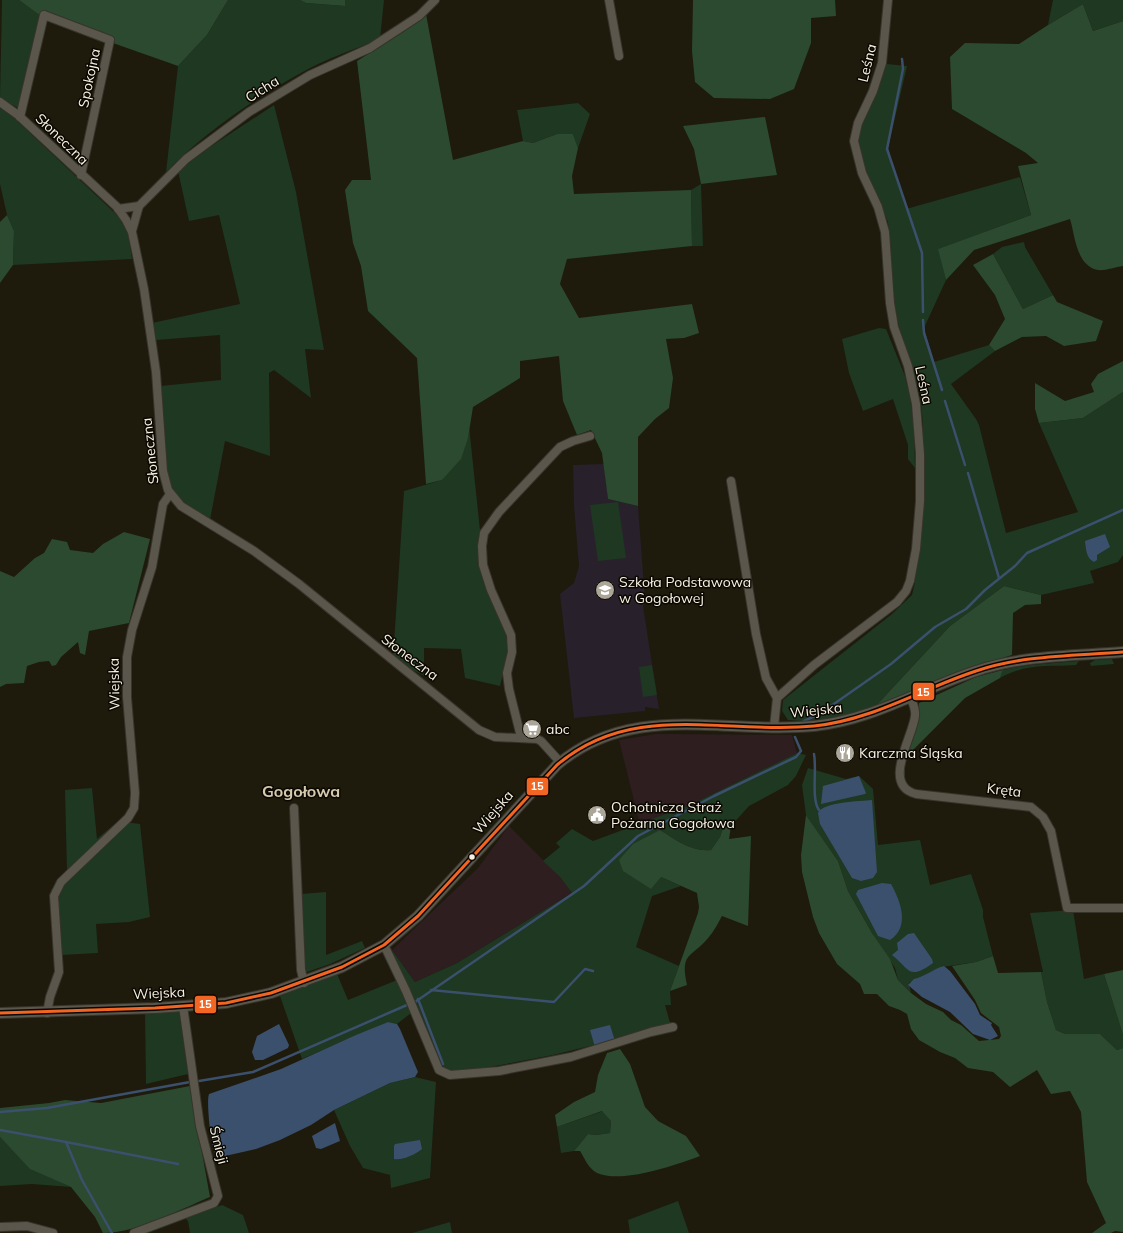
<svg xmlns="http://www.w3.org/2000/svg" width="1123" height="1233" font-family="Mulish,sans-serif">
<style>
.industrial{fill:#2f1e20}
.education{fill:#28202b}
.green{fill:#1e3822}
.forest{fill:#2b4a2f}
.water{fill:#3b506d}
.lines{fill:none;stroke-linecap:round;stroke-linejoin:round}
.stream{stroke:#3b506d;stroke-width:2.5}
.minor-casing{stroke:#37342b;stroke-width:10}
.tertiary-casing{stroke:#37342b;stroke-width:12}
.minor{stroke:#5a564c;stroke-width:8}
.tertiary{stroke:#5a564c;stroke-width:10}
.bus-1-casing{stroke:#0b0802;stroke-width:6}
.bus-1{stroke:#f26522;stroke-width:3}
.bus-dot{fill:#f7f2e3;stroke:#0b0802;stroke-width:1.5}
.labels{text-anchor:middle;stroke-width:3;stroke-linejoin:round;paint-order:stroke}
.street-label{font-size:14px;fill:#f7f2e3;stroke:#0b0802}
.poi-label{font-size:14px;fill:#f7f2e3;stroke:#0b0802;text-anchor:start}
.quarter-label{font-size:16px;font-weight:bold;fill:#d5caad;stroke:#0b0802}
.line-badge{stroke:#0b0802;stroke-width:1.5}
.badge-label{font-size:11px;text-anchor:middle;font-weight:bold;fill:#fff}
</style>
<rect width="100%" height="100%" fill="#1e1a0c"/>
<g class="industrial">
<path d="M656,734L792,735L797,753L690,805L640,825L619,740Z"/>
<path d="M509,826L560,877L572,893L457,963L415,982L392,950L478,868Z"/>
</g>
<path class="education" d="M604,464L608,499L638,506L645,600L643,606L659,709L645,707V711L574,718L560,594L574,583L579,566L574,506L573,465Z"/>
<g class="green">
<path d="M2,0H19L40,15L18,108L0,98Z"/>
<path d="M228,0H300L306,3L344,6L345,0H384L380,39C358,48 334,56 312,67C262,93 205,132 166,172L178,66L207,35Z"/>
<path d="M1053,0H1123V21L1093,31L1083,4L1048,25Z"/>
<path d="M887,64L907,66L888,148L906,209L1020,177L1031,215L939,249L946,280L924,328L934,362L989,345L995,351L951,384L976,419L979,425L1006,533L1078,512L1039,423L1083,418L1123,392V555L1118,562L1090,571L1094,583L1041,595L1004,586L950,626L873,709L813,722L788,720L782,711L783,700L892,614L912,595L915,582L923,425L920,391L901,335L893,301L888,222L865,169L858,138L864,118Z"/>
<path d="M578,103L590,114L578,148L573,134H557L533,143L523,141L517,110Z"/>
<path d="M274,105L296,192L324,350L305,349L311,398L274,370L269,373L270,456L225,441L210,520C196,511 182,503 171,490C162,478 162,405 160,386L221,380L220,335L156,340L152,323L240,304L219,215L189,221L178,171L210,147Z"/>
<path d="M0,108L13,117L118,216L128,233L132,259L13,265L14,231L7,215L0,184Z"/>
<path d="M701,184L703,246H692L691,190Z"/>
<path d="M1024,242L1025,247L1053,295L1023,309L993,254L1002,247Z"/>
<path d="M879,328L886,329L905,376L910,396L914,428L915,468L908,459V445L893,399L863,411L849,373L842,339Z"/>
<path d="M469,426L480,530C473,562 485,585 497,614C500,620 504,627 506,634C510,650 504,670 500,686L465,678L461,649L424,648V676L393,659L404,491L442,480L468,438Z"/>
<path d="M618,502L626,558L598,561L590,505Z"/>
<path d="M1112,659L1114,664L1091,666L1090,663L1095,660Z"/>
<path d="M1079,661L1076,665C1047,667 1027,663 1000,678L1003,670C1028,664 1054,663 1079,661Z"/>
<path d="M652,665L657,695L643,697L639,667Z"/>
<path d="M797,753L806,755L796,776L788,785L749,806L731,826L723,828L720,837L711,850C691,852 676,840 660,830L661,877L681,886L652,896L636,947L679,966L670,991L671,1005H665L671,1026L553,1055L479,1069L450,1071L441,1066L392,950L415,982L457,963L572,893L560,877L543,861L560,847L556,843L572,829L593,841L690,805Z"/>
<path d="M808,768L846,779L859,776L873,789L878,845L920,840L930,885L971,874L983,910V917L993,956L976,962L942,967L909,983L911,993L898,980L895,968L872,933L848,891L838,861L806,815L802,785Z"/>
<path d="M92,788L97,839L118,821L140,824L150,917L129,922L96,924L98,953L62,955L55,960L51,890L67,872L65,790Z"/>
<path d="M326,892V955L362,941L365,948L330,964L304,973L301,894Z"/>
<path d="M1073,910L1084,979L1104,974L1123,1035V1048L1117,1050L1100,1034H1065L1056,1030L1047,1002L1041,972H1043L1030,913Z"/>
<path d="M337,974L348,1000L397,980L411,1013L397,1024L388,1022L302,1059L280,996Z"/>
<path d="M179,1011L188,1074L146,1084L145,1013Z"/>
<path d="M415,1077L436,1082L430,1178L391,1188L390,1175L363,1168L350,1146L334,1110L390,1083Z"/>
<path d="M603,1111L611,1121L610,1133L596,1135L588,1134L574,1151L561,1153L557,1127Z"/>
<path d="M0,1137L30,1168L71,1187L32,1184L0,1186Z"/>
<path d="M678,1201L689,1233H630L628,1220Z"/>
<path d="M222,1205L243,1215L249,1233H190L188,1221L185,1218Z"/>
<path d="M450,1222L452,1233H412Z"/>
</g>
<g class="forest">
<path d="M19,0H228L207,35L178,66L45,19Z"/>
<path d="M300,0H345V6L306,3Z"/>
<path d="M693,0H835L836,16L811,18V43L794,89L770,99L714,98L695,82L692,51Z"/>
<path d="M1083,4L1093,31L1123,21V266C1115,267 1105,271 1098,270C1076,266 1075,235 1070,219L974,250L946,280L938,249L1031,215L1018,166L1038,163L1026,153L952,109L950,57L965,43L1019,44L1048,25Z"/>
<path d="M426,14L453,160L523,141L533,143L557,134H573L578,148L572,176L574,194L691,190L692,246L567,259L560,284L579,318L692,304L699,333L684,338L666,339L673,378L669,408L655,419L638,437V506L608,499L602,453L591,430L577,435L563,401L559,356L520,361V378L473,407L468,438L461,459L442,480L426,484L417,358L368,311L361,266L353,243L345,190L352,180H371L357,61L403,32Z"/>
<path d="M765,117L777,175L701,184L694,149L683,126Z"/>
<path d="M7,215L14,231L13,265L0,283V222Z"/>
<path d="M993,254L1023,309L1053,295L1057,302L1103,321L1096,341L1064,346L1046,336L1022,337L995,351L989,345L1005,319L995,295L973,265Z"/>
<path d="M1123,361V392L1083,418L1039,423L1035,409V383L1065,401L1094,392L1091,384L1098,374Z"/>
<path d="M124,532L150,539L129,623L89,631L85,655L80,653L78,642L61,657L56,665L52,666L49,661L39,662L27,666L24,683L6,684L0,687V571L14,577L35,558L44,553L52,539L67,542L70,550L93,553L103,544Z"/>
<path d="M1004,586L1041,595V604L1025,605L1013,613L1012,655C964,669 918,689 873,709L950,626Z"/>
<path d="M1003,670L1000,678L965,698L909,754L905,762V784L903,769L909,744L915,732L919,703L976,677Z"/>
<path d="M806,815L838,861L848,891L872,933L890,959L898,980L911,993L926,1004L943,1012L951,1020L961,1025L979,1041L999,1039L1001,1036L999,1027L981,1013L975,1000L952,966L976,962L993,956L998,973L1041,972L1047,1002L1056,1030L1065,1034H1100L1117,1050L1123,1048V1232L1115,1231L1111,1233H1092L1106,1223L1087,1182L1081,1112L1070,1091L1051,1094L1037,1070L1010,1087L993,1072L968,1068L955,1058L940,1052L919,1040L911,1029L907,1014L900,1010L889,1006L877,994H864L860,984L837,964L819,933L813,917L802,872L801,855Z"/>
<path d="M731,826L729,839L751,836L748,926L722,916C718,923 714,931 709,937C691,959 680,951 687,985L670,991L698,913L699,907L697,893L661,877L651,889L623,871L619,860L633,844L660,830C676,840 691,852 711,850L720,837L723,828Z"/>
<path d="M1123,970V1035L1104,974Z"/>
<path d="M620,1049L630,1064L645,1107L658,1121L686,1136L700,1156C676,1165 622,1184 597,1173C588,1168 585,1159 580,1151H574L588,1134L596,1135L610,1133L611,1121L602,1111L557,1127L555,1115L574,1102L595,1092L598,1075L607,1053Z"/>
<path d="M190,1086L210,1197C179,1210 137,1233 103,1233L95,1217L71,1187L30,1169L0,1137V1108L49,1103L65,1100L101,1103Z"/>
</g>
<g class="water">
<path d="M1105,534L1110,547L1097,555V560L1094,562C1086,558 1086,549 1085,541Z"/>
<path d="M859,776L866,793L865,794L821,804L823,786Z"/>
<path d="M872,800L877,872L873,878L861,881L852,878L820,824L818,813C823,802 860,801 872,800Z"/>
<path d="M882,883L891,884C901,902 910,927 890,940L878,936L856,894L858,890Z"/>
<path d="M914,933L932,959L933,963C908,981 910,969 892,955L898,950L897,943L908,934Z"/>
<path d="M944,966L950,971L975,1004L980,1015L992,1023L991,1025L998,1036L990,1040L973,1034L950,1012L922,997L908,985L914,979C924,977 933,969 944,966Z"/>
<path d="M388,1022L397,1024L400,1029L418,1072L415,1077L390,1083L334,1110L311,1125L280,1140L256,1149L234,1154L225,1156L216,1155C211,1148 206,1101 209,1094L281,1069L356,1035Z"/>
<path d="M279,1024L289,1045L288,1048L263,1060H255L252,1052L257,1036Z"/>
<path d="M610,1025L615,1041L595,1047L590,1030Z"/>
<path d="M335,1123L340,1141L321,1149L316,1148L312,1136Z"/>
<path d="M420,1140L422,1149C416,1154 402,1161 394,1159V1146L395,1144Z"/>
</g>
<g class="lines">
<g class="stream">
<path d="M902,59L903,69L887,149L922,253L923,312"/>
<path d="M923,320L924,333L942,390"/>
<path d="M945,401L965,465"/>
<path d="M968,473L999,578"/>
<path d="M804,721L821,713L891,664L935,627L966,609L985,590L1015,566L1027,553L1123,510"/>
<path d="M814,754C817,769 811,799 819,810"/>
<path d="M431,990L554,1002L585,969L593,971"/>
<path d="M418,999L443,1064"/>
<path d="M415,1002L584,886L638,836L714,796L796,757L801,751L795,737"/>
<path d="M199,1081L253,1072L407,1005"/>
<path d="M0,1112L47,1108L190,1082"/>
<path d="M0,1130L66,1142L82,1180L112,1233"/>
<path d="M66,1142L178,1164"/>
</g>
<g class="minor-casing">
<g id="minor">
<path d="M609,0L619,56"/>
<path d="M0,102L18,115L117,207L126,220L132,232L144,289L156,372L163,471L168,490L181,506L254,551L299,584L479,730L495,737L537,739L541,741L560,762"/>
<path d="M20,117L44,15L110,40L81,175"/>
<path d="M118,209L139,206"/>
<path d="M132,231L139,206L186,159L249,112L310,75L370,48L419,16L435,0"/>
<path d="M731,481L756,634L766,678L777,698"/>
<path d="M911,698C913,704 916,710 915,716C913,737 881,785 916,794L1031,807L1043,817L1051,831L1067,908H1123"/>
<path d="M774,727L777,698L814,665L897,602L906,591L910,581L916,549L920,501V454L916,404L908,366L894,327L890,303L885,232L878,207L862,173L854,141L858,123L873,91L882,63L888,0"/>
<path d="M521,737L509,689L507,673L512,652L511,635L491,590L483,565L482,546L484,533L499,512L560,447L573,441L590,436"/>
<path d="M294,808L301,970L304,983"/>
<path d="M384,945L406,991L439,1070L450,1075L499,1071L571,1057L651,1032L673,1027"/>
<path d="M47,1013L50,997L59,972L54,896L61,882L128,818L134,808L135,793L127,697V657L132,630L152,567L163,504L170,494"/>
<path d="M0,1227L27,1226L53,1233"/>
<path d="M134,1233L214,1203L218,1196L200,1126L183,1006"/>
</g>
</g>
<g class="tertiary-casing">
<path id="tertiary" d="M0,1013L155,1008L226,1003L271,993L342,967L384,945L418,916L557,765C633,700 725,735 814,726C873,720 921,689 976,671C1023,655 1074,656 1123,652"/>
</g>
<use href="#minor" class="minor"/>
<use href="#tertiary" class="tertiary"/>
<g class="bus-1-casing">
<path id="bus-1" d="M0,1013L155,1008L226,1003L271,993L342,967L384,945L418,916L557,765C633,700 725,735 814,726C873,720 921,689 976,671C1023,655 1074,656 1123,652"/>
</g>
<use href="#bus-1" class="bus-1"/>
</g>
<defs>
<g id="school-disc" transform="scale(1)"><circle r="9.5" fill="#aba698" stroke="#0b0802"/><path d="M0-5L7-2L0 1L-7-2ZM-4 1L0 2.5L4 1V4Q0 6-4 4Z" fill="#fff"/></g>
<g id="supermarket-disc" transform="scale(1)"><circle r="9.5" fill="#aba698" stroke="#0b0802"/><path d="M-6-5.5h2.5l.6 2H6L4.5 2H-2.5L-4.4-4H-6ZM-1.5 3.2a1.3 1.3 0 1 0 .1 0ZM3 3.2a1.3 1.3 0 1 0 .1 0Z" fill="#fff"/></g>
<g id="restaurant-disc" transform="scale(1)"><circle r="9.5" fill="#aba698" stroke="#0b0802"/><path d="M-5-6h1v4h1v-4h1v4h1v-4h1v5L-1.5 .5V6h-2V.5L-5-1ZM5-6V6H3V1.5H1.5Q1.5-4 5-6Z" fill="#fff"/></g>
<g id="civic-disc" transform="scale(1)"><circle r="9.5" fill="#aba698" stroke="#0b0802"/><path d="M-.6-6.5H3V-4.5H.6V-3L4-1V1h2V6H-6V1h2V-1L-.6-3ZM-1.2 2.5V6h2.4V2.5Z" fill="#fff"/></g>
</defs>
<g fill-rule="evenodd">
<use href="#school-disc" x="605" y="590"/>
<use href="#supermarket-disc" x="532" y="729"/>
<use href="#restaurant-disc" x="845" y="753"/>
<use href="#civic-disc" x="597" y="815"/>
</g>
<circle class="bus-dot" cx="472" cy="857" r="3.5"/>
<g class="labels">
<g class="street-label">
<text transform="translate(867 63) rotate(-76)" y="5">Leśna</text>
<text transform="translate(89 78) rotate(-78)" y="5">Spokojna</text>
<text transform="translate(262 89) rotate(-32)" y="5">Cicha</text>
<text transform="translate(62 139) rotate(44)" y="5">Słoneczna</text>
<text transform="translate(924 385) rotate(78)" y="5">Leśna</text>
<text transform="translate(150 451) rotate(-96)" y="5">Słoneczna</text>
<text transform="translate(410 657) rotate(37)" y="5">Słoneczna</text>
<text transform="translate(114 684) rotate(-91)" y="5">Wiejska</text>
<text transform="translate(816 710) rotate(-6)" y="5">Wiejska</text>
<text transform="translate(1004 790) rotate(7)" y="5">Kręta</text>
<text transform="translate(493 812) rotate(-49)" y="5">Wiejska</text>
<text transform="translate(159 993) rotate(-3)" y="5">Wiejska</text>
<text transform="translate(219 1145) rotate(76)" y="5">Śmieji</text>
</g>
<g class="poi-label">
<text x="619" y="587">Szkoła Podstawowa<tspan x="619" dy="16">w Gogołowej</tspan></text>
<text x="546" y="734">abc</text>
<text x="859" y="758">Karczma Śląska</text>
<text x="611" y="812">Ochotnicza Straż<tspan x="611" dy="16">Pożarna Gogołowa</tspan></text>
</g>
<g class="quarter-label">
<text x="301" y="797">Gogołowa</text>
</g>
</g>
<g class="line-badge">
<rect x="912" y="682" width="23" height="19" rx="4" fill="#f26522"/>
<rect x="526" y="777" width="23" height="19" rx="4" fill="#f26522"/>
<rect x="194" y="995" width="23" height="19" rx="4" fill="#f26522"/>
</g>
<g class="badge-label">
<text x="923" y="696">15</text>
<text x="537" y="790">15</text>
<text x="205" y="1008">15</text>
</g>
</svg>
